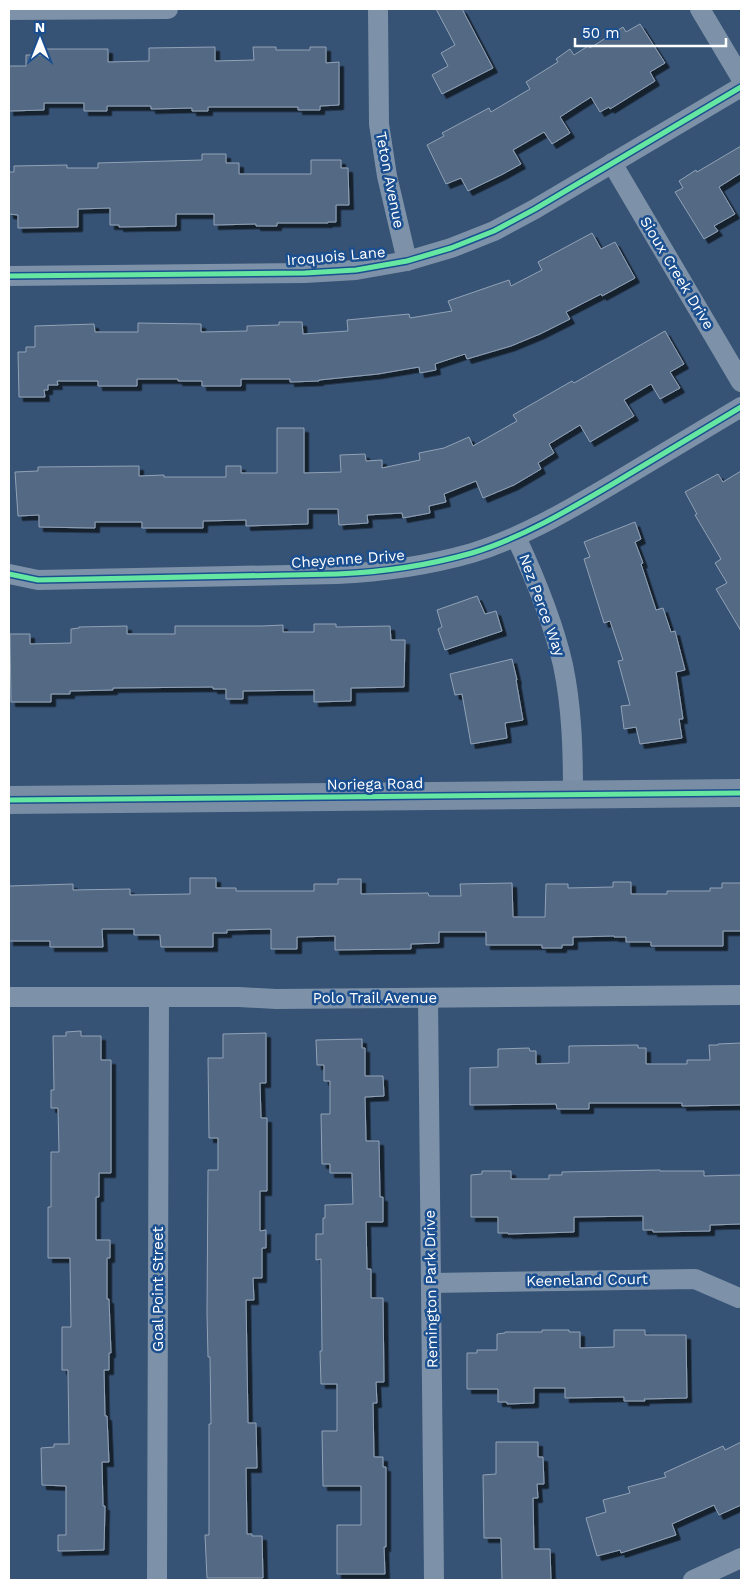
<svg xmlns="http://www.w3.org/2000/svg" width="750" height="1589" font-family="'Work Sans',sans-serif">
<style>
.building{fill:#526984;stroke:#92a2b6;filter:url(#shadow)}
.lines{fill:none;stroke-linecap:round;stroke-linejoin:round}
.street{stroke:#7d92a8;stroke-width:20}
.secondary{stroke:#798da4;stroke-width:28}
.cycleway-casing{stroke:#1b4f8f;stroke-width:8}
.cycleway{stroke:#66e7a1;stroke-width:5}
.labels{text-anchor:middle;stroke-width:5;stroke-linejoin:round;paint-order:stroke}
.street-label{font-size:15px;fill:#fff;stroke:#1b4f8f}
</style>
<defs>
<filter id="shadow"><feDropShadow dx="4.5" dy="4.5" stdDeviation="0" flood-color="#0009"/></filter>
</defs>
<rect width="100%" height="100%" fill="#365274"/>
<g class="building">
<path d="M436,9H462L493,68L442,94L432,75L448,66L441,53L455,45Z"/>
<path d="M640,24L665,63L650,72L655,81L610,109L609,107L600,112L591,97L560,117L570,133L552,144L544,132L513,150L521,164L503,174L468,191L461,178L446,184L427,145L444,136L442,133L489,108L491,112L530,89L526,82L558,62L556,59L570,49L574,55L588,46L590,48L623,27L626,32Z"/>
<path d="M215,47V61L254,60L253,47H276V50H310V47H326V63L339,62V105L320,106V110H298V107H208V111H192V108L151,109V106H107V111H84V103H44V110L9,111V66H26V55H46L45,49H108V62L149,61V48Z"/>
<path d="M741,146V173L719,187L735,214L714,226L718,231L704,239L675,192L683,188L679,181L696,170L697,172Z"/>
<path d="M202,154H226V163H239V174H311V160H341V168H348L349,205H336V222H328V223H277V226H256V224L214,225V214H176V226L119,227V225H110V208L78,209V227L18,228V215L9,214V172H14V166L67,165V168H98V163L202,160Z"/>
<path d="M592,233L601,249L615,242L635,278L602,296L601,294L566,312L570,319L540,334L511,346L467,359L465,354L435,364L436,370L420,373L419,367L378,374L319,380V381L290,382V379H241V386H202V381H178V379H137V386H98V381H57L58,385H48V390H44L45,397H19L18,352H26V347H35V326L94,324L95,332H138V323L201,324V332L247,331V326L279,325V322H302L303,334L348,331L347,320L409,314L410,318L452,311L448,301L509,280L511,286L542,270L538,262Z"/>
<path d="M665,331L684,364L670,372L680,388L660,399L651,384L624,400L634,416L590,442L580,425L549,444L554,453L538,463L541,469L514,485L483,498L476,481L444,494L446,502L429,506L430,513L403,518L402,513L367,515L368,523L339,525L338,509H308V524L246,526V520L203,521V528H142V522H95V528L39,527V515L18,516L15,472L38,471V467L139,466V476L164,475V477H226V466H241V473H277V428H304V473L341,472L340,455L365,454L366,461L382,460V468L420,460L419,453L444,448L469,437L473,446L517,421L513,415L572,381L574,383Z"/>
<path d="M741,471V631L716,589L727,583L715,563L721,559L695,515L697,514L685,492L718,474L723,482Z"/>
<path d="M635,522L641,539L635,542L643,563L641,564L656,610L663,608L671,632L675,631L685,670L676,672L683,719H679L682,738L640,744L636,727L624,729L621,706L630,705L618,661L623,660L610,621L604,623L584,559L590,557L584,542Z"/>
<path d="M477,596L485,614L496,611L502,631L445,650L438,629L442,627L437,610Z"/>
<path d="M314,624H336V627L390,626L391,640H405L404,687L351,688V701L314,702V690L243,691V699H226V689H213V687L113,688V690L70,691V694H51V702H11L10,634H30V644L71,643V629L79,628V627L127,626V634H175V626H262L283,625V632H314Z"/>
<path d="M512,659L517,680H516L523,720L505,723L507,738L471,744L462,694L455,695L450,674Z"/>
<path d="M190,878H216V888H236V891H314V884H338V879H361V894L428,893L429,896H461L460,884L512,883L513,917H545L546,884H568V888L613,887V882H631V894H667V891H710V888H722V883H741V931H723V946H651V942H626V937H614V936L573,937V945H562V948H542V945H486V932H439V943L411,944V949L335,950V936L297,937V949H271V929L227,930V933H213V947H161L160,935H134V929H102L103,947H50V941H9V886L73,884V890L130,889V895L190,894Z"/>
<path d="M81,1031V1036H101V1060H111V1173H99V1197H96V1240H110V1258H107V1299H109L111,1353H109V1370H104L105,1416H107L109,1462H102L103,1506H105L104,1550L58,1551V1535H66V1486L42,1485L41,1448L54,1447V1444H69L68,1370H62V1327H71L70,1258H48V1207H51V1152H59L58,1108H51V1090H54L53,1036H66V1032Z"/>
<path d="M266,1033V1083H260L261,1118H267V1191H260V1231L266,1230V1248H262V1278H253L254,1300H246L248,1423H256L257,1468H246L247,1534H252V1536H262L263,1578H207L205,1535H209V1424H211L210,1357H208L207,1314L208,1170H218V1138H209L208,1058H223V1034Z"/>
<path d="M362,1039V1048H365V1076H383L384,1096L365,1097L366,1141H379L380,1197H383V1222H366L367,1269H371V1298H383L384,1382H376L377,1403H373L374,1457H383V1467H386V1547H384L385,1574H337V1525H361V1486H323L322,1431H337V1384H321L320,1351H322L321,1259L316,1260V1234H323V1218H325V1205L353,1204L352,1173H330V1164H322L321,1114H330V1081H324V1065H317L316,1040Z"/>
<path d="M741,1043V1105L682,1106V1103H589V1109H557L556,1104L470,1105V1068L498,1067V1049L529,1048L530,1051H536V1064L569,1063V1046L638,1045V1048H646V1064H687V1060H710L709,1045H718V1044Z"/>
<path d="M660,1170V1171H704V1176L741,1175V1224L710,1225V1231L653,1232V1230H643V1216L574,1217V1232L508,1234V1233H498V1217H471V1175L482,1174V1171H511V1179H549V1175H562V1172Z"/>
<path d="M542,1330H569V1332H580V1348L614,1347V1330H645V1335H686L687,1398L644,1399L645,1401H624V1397L565,1398V1388H534V1403L507,1404V1402H498V1389H467V1353H477V1350H497V1334L505,1333V1332H542Z"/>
<path d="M496,1442H538V1457H543L544,1484H537L538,1498H533L534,1549H550L551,1580H502L501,1538H484L483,1475L496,1474Z"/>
<path d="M741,1442V1505L719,1515L714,1505L672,1524L676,1535L670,1537L621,1553L620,1550L597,1556L586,1518L606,1512L603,1500L630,1493L628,1487L666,1477L664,1473L723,1446L725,1450Z"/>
</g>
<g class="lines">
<g class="street">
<path d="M378,9L379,124L387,176L407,261"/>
<path d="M700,9L741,78"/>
<path d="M9,10L168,9"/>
<path d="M612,163L741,382"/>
<path d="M9,276L305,273L356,270L407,261L451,248L494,231L535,209L741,87"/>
<path d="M516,537C535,578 553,621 563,665C572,708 573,751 573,794"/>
<path d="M9,574L38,580L337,574C385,572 426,566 472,553C521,538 567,511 611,485C654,459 698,433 741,407"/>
<path d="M9,997H239L276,999L741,995"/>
<path d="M428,998L434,1580"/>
<path d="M431,1283L695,1279L739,1298"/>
<path d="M157,1580L159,997"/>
<path d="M693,1580L741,1558"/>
</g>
<path class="secondary" d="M9,800L741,793"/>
<g class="cycleway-casing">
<g id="cycleway">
<path d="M9,276L305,273L356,270L407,261L451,248L494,231L535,209L741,87"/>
<path d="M9,574L38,580L337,574C385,572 426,566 472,553C521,538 567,511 611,485C654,459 698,433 741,407"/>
<path d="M9,800L741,793"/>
</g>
</g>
<use href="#cycleway" class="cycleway"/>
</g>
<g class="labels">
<g class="street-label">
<text transform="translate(390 180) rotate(79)" y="5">Teton Avenue</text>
<text transform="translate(336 256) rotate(-5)" y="5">Iroquois Lane</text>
<text transform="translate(677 273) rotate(59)" y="5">Sioux Creek Drive</text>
<text transform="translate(348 559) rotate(-4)" y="5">Cheyenne Drive</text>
<text transform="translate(542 605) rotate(70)" y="5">Nez Perce Way</text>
<text transform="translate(375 784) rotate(-1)" y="5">Noriega Road</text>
<text x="375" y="1003">Polo Trail Avenue</text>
<text transform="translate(587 1280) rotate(-1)" y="5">Keeneland Court</text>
<text transform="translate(158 1289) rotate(-90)" y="5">Goal Point Street</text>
<text transform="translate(431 1289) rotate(-91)" y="5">Remington Park Drive</text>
</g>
</g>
<rect width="750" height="1589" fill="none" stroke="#ffffff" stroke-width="20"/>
<g transform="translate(40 40)" stroke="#1b4f8f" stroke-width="4" paint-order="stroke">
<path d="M0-4L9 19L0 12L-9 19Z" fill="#ffffff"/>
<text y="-8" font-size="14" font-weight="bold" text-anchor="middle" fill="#ffffff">N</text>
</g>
<path d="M575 38v8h151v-8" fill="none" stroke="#ffffff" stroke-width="2.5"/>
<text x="582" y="38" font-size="15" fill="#ffffff" stroke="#1b4f8f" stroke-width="4" paint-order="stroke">50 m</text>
</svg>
